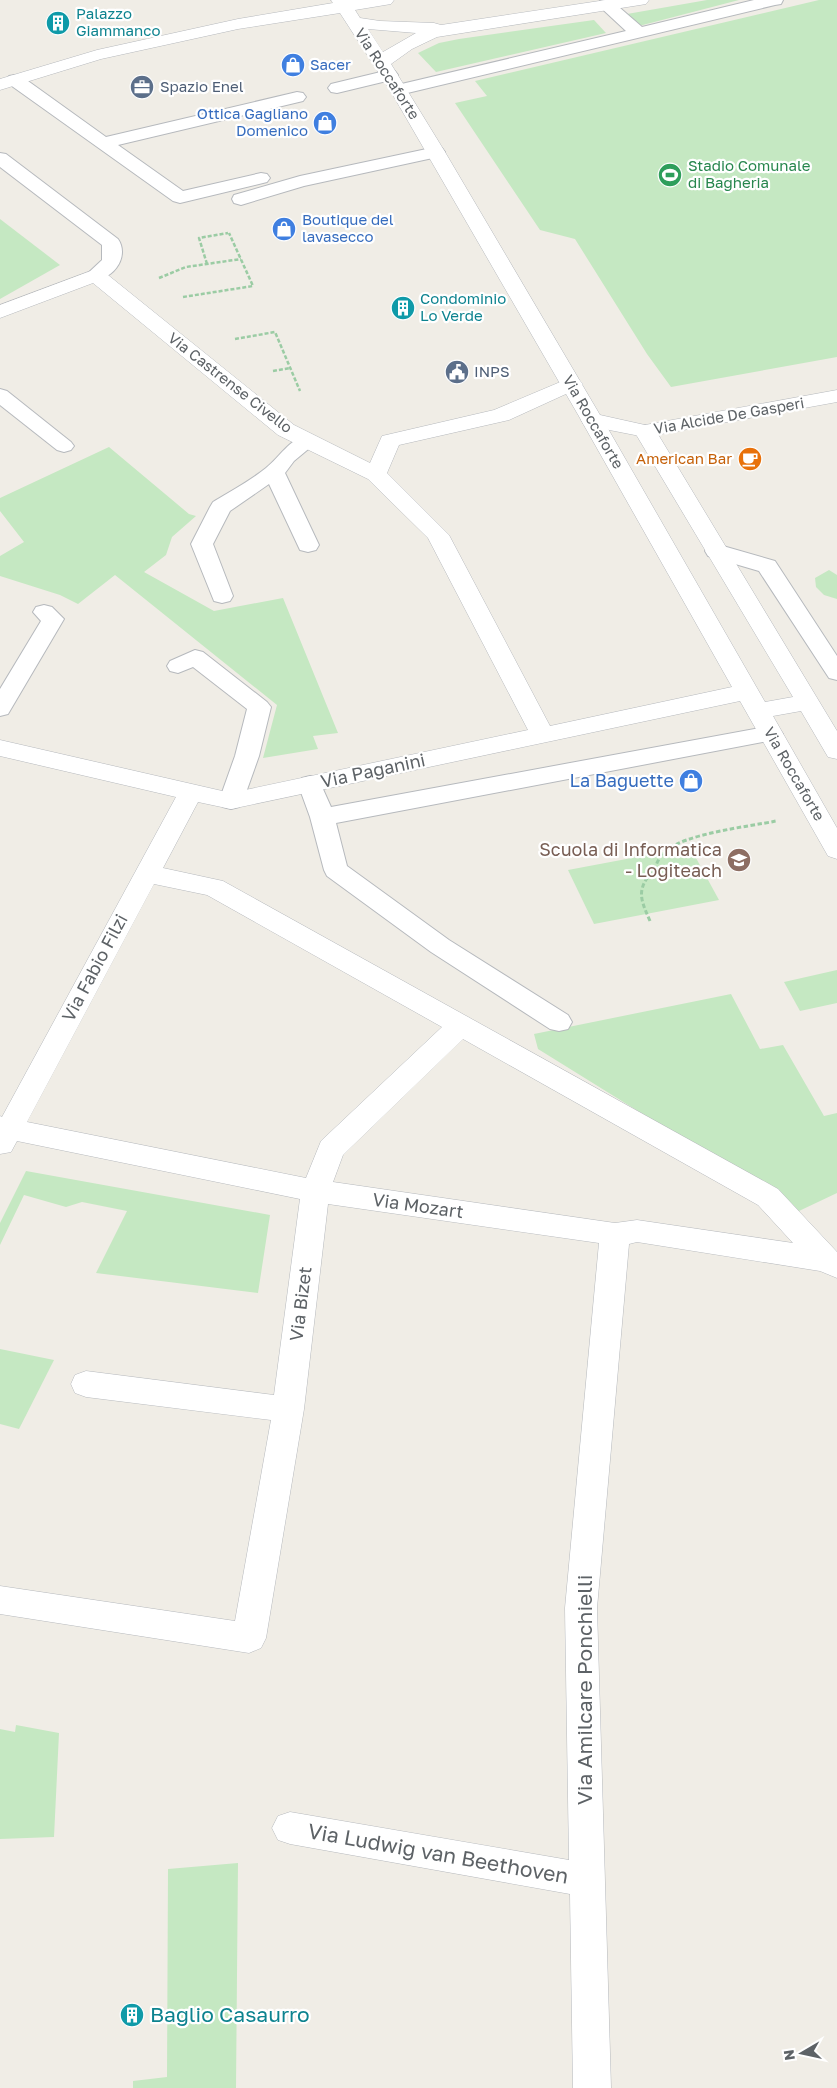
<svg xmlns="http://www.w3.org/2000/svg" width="837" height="2088" font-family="'Golos Text',sans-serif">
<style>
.green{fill:#c5e8c2}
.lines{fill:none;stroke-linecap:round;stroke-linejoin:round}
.service-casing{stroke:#b6b9bd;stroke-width:2}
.minor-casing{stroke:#b6b9bd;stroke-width:1}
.tertiary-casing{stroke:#b6b9bd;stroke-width:1}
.path-far1{stroke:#9bcca4;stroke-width:2.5;stroke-dasharray:4 2;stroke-linecap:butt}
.path{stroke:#9bcca4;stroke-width:3;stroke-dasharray:4.5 2.5;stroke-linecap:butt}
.service{fill:#fff;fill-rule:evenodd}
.minor{fill:#fff;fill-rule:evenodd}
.tertiary{fill:#fff;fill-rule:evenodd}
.labels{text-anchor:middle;stroke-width:4.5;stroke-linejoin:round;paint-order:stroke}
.far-culture-label{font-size:15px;fill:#0d838f;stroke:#fff;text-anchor:start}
.far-shop-label{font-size:15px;fill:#366cbe;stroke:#fff;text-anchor:start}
.far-street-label{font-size:15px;fill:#5d6266;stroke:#fff}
.far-service-label{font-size:15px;fill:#4e5e75;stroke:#fff;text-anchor:start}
.far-leisure-label{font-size:15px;fill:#27864d;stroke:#fff;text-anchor:start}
.far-food-label{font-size:15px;fill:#c56008;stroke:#fff;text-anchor:end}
.street-label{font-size:18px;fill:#5d6266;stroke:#fff}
.shop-label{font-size:18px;fill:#366cbe;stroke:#fff;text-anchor:end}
.education-label{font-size:18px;fill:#785e54;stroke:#fff;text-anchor:end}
.near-street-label{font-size:21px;fill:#5d6266;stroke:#fff}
.near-culture-label{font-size:21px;fill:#0d838f;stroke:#fff;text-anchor:start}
</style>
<rect width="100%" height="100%" fill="#f0ede6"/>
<g class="green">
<path d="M707,0H739L639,26L627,14Z"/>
<path d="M819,0H837V357L671,387L647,354L575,239L540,230L455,103L487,96L475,81Z"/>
<path d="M594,20L606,33L436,72L418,53L439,43L459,39Z"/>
<path d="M0,219L60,265L0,299Z"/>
<path d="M109,447L189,514L196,516L172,537L166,555L144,572L214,611L283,598L338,733L313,736L318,749L263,758L277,705L115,575L78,604L60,595L0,576V556L24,542L0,511V498Z"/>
<path d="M829,570L837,575V599L824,595L816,587L815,578Z"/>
<path d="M690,847L719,900L594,924L568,870Z"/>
<path d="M837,970V1003L800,1011L784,982Z"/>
<path d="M731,994L760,1049L783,1045L824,1116L837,1113V1193L799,1211L538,1049L534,1034Z"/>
<path d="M26,1171L270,1215L258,1293L96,1273L127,1211L82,1202L66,1207L24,1195L0,1245V1223Z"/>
<path d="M0,1349L54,1360L19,1429L0,1424Z"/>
<path d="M16,1725L59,1733L54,1837L0,1839V1729L15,1732Z"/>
<path d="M238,1863L236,2088H133V2081L167,2077L168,1869Z"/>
</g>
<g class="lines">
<g class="service-casing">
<g id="service">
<path d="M606,0L612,1L642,27L754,0H783L781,4L775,5L399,95L393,94L390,90L393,86L626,31L598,5L600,1Z"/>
<path d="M389,70L395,71L398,75L395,79L337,93L331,92L328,88L331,84Z"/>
<path d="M15,75L21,76L106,137L297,92L303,93L306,97L303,101L118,145L183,191L261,173L267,174L270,178L267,182L180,203L173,201L9,84L6,80L9,76Z"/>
<path d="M436,147L442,148L445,152L442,156L304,186L241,205L234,203L232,199L234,195L300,176Z"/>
<path d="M0,153L6,154L118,239C131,258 110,284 89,279L86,275L102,260V245L0,167Z"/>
<path d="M0,389L7,391L71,442L74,446L71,450L64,452L57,450L0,405Z"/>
<path d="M308,435L315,437L318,441L294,461L285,473L319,545L316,550L308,552L300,550L269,484L230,511L213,544L233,596L230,601L222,603L214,601L191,544L210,507L213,502C231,491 250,481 266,468C280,457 289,439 308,435Z"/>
<path d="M716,544L775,561L837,656V680L829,678L759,571L708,556L705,551L708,546Z"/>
<path d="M44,605L52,607L64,619L8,714L0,716V689L41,621L33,612L36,607Z"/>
<path d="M195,650L203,652L267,702L271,707L259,756L243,801L239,807L231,809L223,807L219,801L235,756L247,709L193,667L178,673L170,671L167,666L170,661Z"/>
<path d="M771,726L779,729L783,734L779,739L336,823L347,866L449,940L568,1015L572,1022L568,1029L559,1031L550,1029L431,952L327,876L324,870L310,817L298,784L302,778L310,776L318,778L331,807Z"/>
</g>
</g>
<g class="minor-casing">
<path id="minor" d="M96,269L103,271L294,425L370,463L382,436L494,410L565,380L572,378L579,380L583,384L579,388L509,420L399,445L387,473L449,535L550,726L732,687L581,420L584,415L592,414L600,415L603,420L765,702L793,697L634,431L637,426L645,425L653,426L837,731V759L828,757L801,711L773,716L837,828V859L828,856L740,701L231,809L198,802L163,868L223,881L778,1189L837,1252V1278L820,1271L637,1242L629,1244L597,1608L611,2088H573L570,1894L290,1844L278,1840L272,1828L278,1816L290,1812L569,1860L565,1608L599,1243L328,1204L304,1409L266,1638L261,1648L249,1653L0,1614V1586L235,1621L271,1420L86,1397L75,1393L71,1384L75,1375L86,1371L274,1395L300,1199L17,1141L11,1152L0,1154V1116L2,1117L176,797L0,756V740L231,793L528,730L428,538L368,479L278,435L93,283L0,318V305ZM154,884L207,895L442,1027L321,1141L306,1178L27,1122ZM463,1039L758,1205L793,1243L637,1220L615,1223L333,1182L343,1155Z"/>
</g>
<g class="tertiary-casing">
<path id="tertiary" d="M331,0H394L391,4L355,10L360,18L380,21L434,23L441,25L606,0H649L646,4L640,5L437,37L412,49L391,64L445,152L600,415L645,425L837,390V402L645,437L584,425L390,90L340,13L238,29L101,59L0,90V79L97,50L238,19L333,3ZM368,29L416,33L383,52Z"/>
</g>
<g class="path-far1">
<path d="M207,264L199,238L228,233"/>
<path d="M159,278L186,267L241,259"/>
<path d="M183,297L253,286L229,233"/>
<path d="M235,339L275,332L300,391"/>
<path d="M273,371L290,368"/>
</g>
<path class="path" d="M650,921C639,896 637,890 654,868C658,863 659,856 664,852C686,833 747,827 776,821"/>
<use href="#service" class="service"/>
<use href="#minor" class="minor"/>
<use href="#tertiary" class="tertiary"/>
</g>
<defs>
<g id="building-disc" transform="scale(1.25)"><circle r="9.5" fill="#0f9aa8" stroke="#fff"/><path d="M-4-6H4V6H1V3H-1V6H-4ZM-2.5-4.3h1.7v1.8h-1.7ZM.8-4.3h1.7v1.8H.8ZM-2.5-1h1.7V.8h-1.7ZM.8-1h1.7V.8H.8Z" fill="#fff"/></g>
<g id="shop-disc" transform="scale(1.25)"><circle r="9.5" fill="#3f7fe0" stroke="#fff"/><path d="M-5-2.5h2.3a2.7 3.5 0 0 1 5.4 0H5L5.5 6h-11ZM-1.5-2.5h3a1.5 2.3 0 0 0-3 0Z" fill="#fff"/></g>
<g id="office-disc" transform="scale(1.25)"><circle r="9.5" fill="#5c6f8a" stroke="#fff"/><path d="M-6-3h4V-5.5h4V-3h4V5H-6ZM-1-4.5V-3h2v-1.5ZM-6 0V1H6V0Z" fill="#fff"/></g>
<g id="stadium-disc" transform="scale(1.25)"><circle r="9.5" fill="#2e9e5b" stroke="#fff"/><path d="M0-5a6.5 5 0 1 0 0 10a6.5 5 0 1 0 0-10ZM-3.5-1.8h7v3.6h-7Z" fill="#fff"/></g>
<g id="civic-disc" transform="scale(1.25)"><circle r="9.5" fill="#5c6f8a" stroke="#fff"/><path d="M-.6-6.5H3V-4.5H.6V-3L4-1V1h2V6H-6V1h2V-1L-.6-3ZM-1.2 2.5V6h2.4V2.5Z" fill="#fff"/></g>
<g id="cafe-disc" transform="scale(1.25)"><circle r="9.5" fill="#e8710a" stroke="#fff"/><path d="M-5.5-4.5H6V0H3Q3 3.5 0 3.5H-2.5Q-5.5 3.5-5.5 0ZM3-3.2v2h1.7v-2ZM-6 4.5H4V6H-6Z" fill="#fff"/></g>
<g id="school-disc" transform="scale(1.25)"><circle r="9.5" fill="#8d6e63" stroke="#fff"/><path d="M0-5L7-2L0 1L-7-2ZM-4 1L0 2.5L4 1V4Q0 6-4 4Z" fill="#fff"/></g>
</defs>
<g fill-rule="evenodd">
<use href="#building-disc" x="58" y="23"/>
<use href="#shop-disc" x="293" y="65"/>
<use href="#office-disc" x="142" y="87"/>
<use href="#shop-disc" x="325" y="123"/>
<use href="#stadium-disc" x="670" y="175"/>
<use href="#shop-disc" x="284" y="229"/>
<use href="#building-disc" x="403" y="308"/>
<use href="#civic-disc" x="457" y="372"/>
<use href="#cafe-disc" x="750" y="459"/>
<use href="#shop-disc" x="691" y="781"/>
<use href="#school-disc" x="739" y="860"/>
<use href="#building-disc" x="132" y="2015"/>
</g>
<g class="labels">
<g class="far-culture-label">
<text x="76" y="19">Palazzo<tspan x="76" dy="17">Giammanco</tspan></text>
<text x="420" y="304">Condominio<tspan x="420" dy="17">Lo Verde</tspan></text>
</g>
<g class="far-shop-label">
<text x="310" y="70">Sacer</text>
<text x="308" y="119" text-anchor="end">Ottica Gagliano<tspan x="308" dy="17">Domenico</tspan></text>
<text x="302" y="225">Boutique del<tspan x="302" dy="17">lavasecco</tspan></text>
</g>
<g class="far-street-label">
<text transform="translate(387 74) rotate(57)" y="5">Via Roccaforte</text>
<text transform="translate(230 383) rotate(38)" y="5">Via Castrense Civello</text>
<text transform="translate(729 416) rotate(-10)" y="5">Via Alcide De Gasperi</text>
<text transform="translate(593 422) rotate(60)" y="5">Via Roccaforte</text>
<text transform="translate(794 774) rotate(60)" y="5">Via Roccaforte</text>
</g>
<g class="far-service-label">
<text x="160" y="92">Spazio Enel</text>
<text x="474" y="377">INPS</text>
</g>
<g class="far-leisure-label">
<text x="688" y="171">Stadio Comunale<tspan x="688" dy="17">di Bagheria</tspan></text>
</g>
<g class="far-food-label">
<text x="732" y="464">American Bar</text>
</g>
<g class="street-label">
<text transform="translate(373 771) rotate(-12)" y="6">Via Paganini</text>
<text transform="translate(95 968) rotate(-62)" y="6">Via Fabio Filzi</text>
<text transform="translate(418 1206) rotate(8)" y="6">Via Mozart</text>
<text transform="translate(301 1304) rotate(-83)" y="6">Via Bizet</text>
</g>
<g class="shop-label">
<text x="674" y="787">La Baguette</text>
</g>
<g class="education-label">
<text x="722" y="856">Scuola di Informatica<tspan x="722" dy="21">- Logiteach</tspan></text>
</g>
<g class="near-street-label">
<text transform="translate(585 1690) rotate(-90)" y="7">Via Amilcare Ponchielli</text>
<text transform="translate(438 1854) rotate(10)" y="7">Via Ludwig van Beethoven</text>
</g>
<g class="near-culture-label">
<text x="150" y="2022">Baglio Casaurro</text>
</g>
</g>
<g transform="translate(802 2053) rotate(261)" stroke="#ffffff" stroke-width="4" paint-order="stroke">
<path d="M0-4L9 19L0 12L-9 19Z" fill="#5d6266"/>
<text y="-8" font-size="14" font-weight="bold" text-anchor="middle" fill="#5d6266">N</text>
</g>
</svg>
